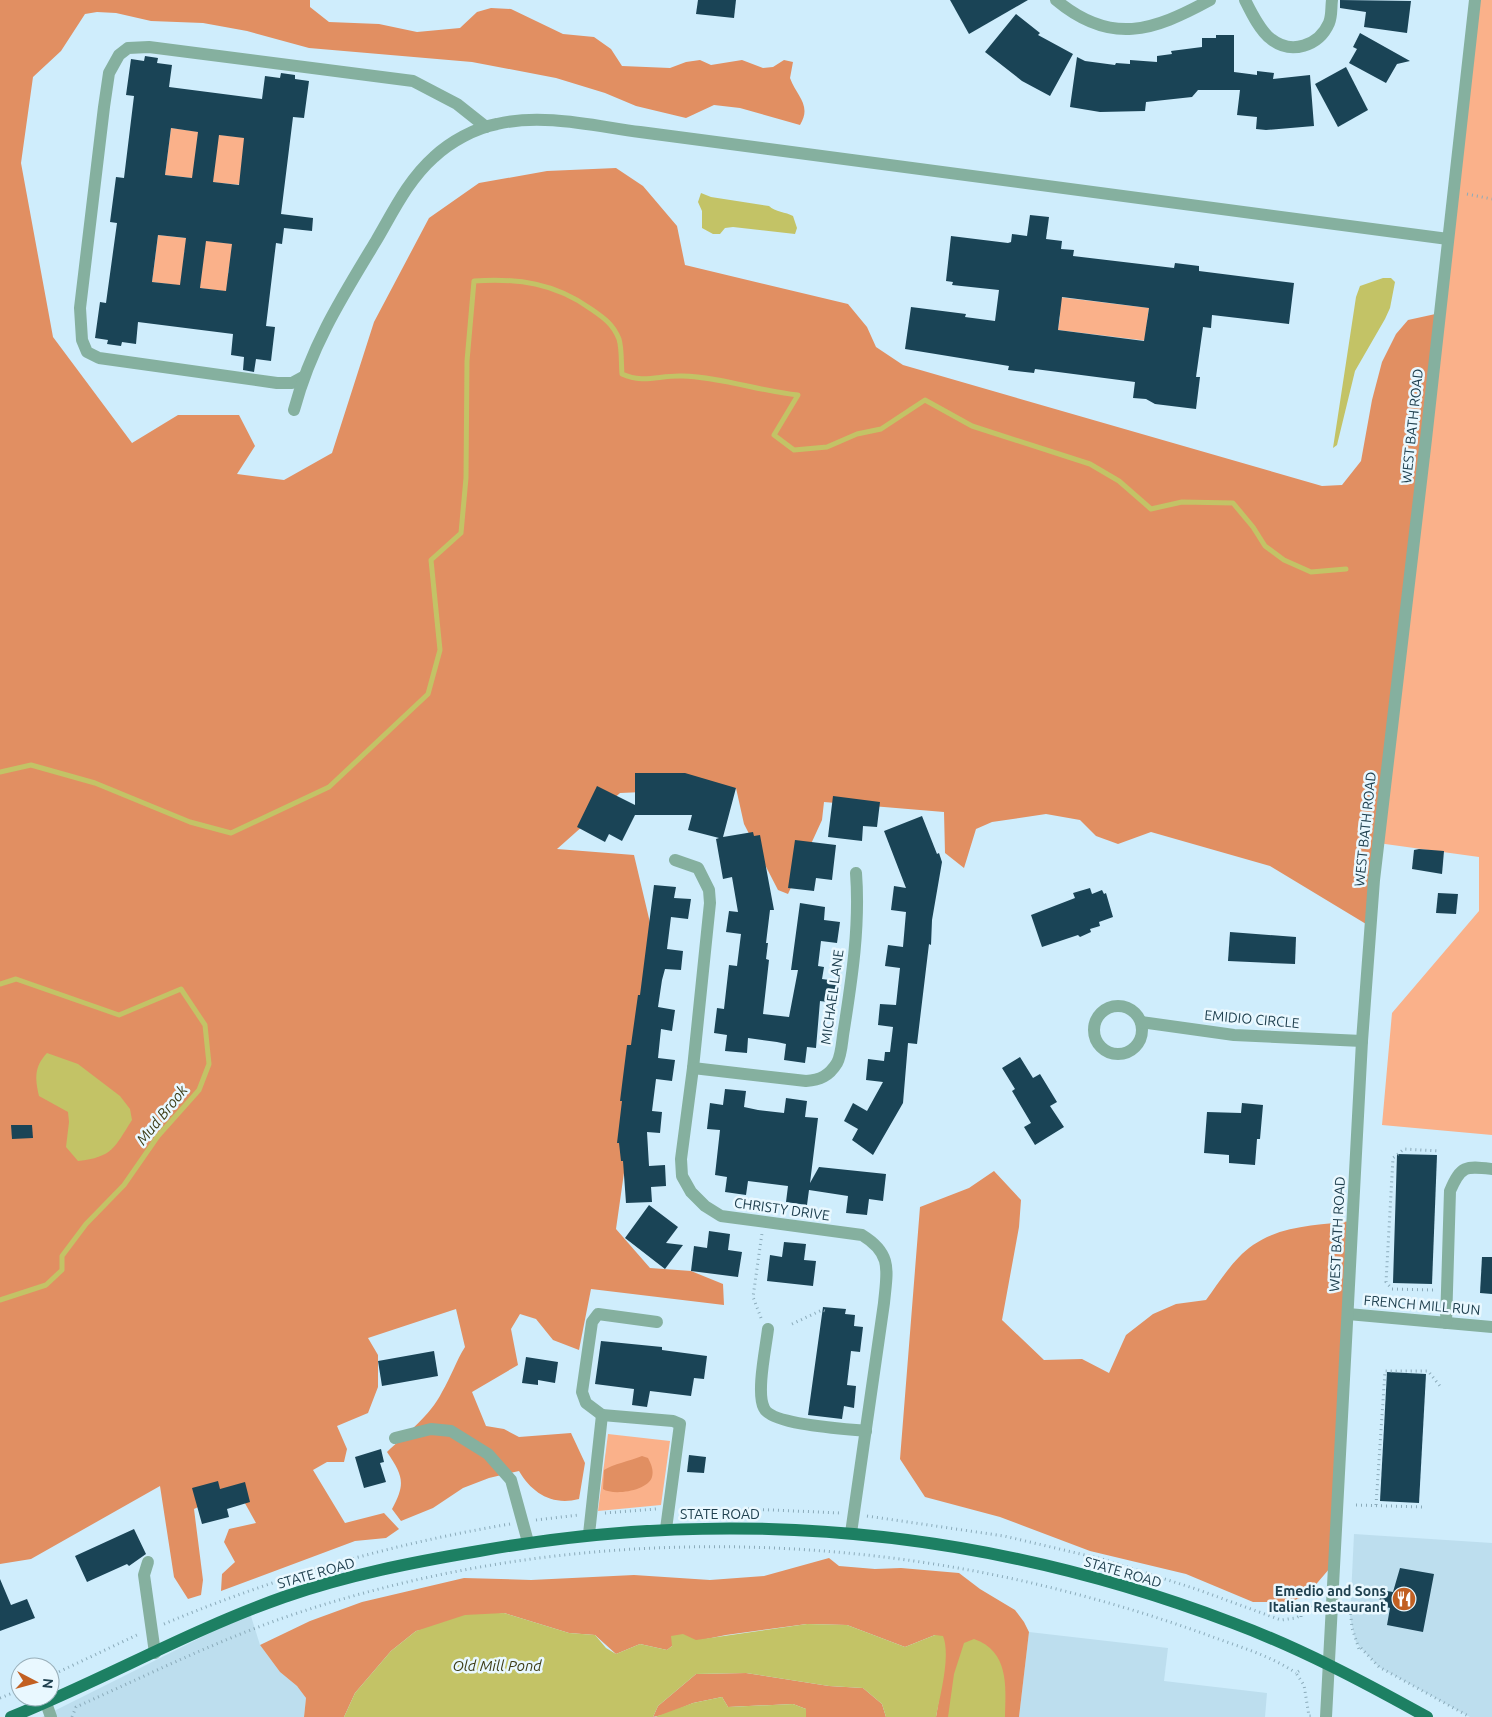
<svg xmlns="http://www.w3.org/2000/svg" width="1492" height="1717" font-family="Ubuntu,sans-serif">
<style>
.built{fill:#bddeee}
.green{fill:#fab18a}
.forest{fill:#e18f62}
.water{fill:#c3c366}
.lines{fill:none;stroke-linecap:round;stroke-linejoin:round}
.stream{stroke:#c3c366;stroke-width:5}
.building{fill:#1a4456;fill-rule:evenodd}
.path{stroke:#8babba;stroke-width:3;stroke-dasharray:1 4;stroke-linecap:butt}
.minor{stroke:#85b09f;stroke-width:12}
.major{stroke:#1d8063;stroke-width:12}
.labels{text-anchor:middle;stroke-width:5;stroke-linejoin:round;paint-order:stroke}
.street-label{font-size:14px;fill:#204150;stroke:#e9f8ff}
.poi-label{font-size:14px;font-weight:bold;fill:#204150;stroke:#e9f8ff;text-anchor:end}
.water-label{font-size:15px;font-style:italic;fill:#3d3c15;stroke:#e9f8ff}
</style>
<rect width="100%" height="100%" fill="#cfedfc"/>
<g class="built">
<path d="M1354,1534L1492,1543V1717H1470L1379,1667L1361,1648L1356,1642L1350,1617Z"/>
<path d="M250,1613L260,1645L280,1672L297,1686L306,1698L304,1717H42Z"/>
<path d="M1029,1632L1168,1648L1164,1681L1267,1693L1265,1717H1019Z"/>
</g>
<g class="green">
<path d="M1475,0H1492V1135L1382,1125L1392,1013L1479,911V857L1378,843Z"/>
<path d="M171,128L202,132L201,179L165,175Z"/>
<path d="M211,134L249,138L243,185L209,182C217,161 217,154 211,134Z"/>
<path d="M158,235L194,239L184,252L183,286L152,282Z"/>
<path d="M202,240L235,244L228,273L232,274L230,292L192,287C203,269 205,262 202,240Z"/>
<path d="M1050,296L1149,308L1147,320L1160,322L1157,342L1058,330L1060,317Z"/>
<path d="M608,1434L670,1441L661,1505L598,1511Z"/>
</g>
<g class="forest">
<path d="M0,0H310V7L329,22L379,24L417,32L460,28L477,12L491,8L511,9L563,34L594,37L611,49L622,66L670,68L686,62L700,60L711,65L742,60L763,68L773,67L784,60L793,62L790,78C797,97 812,105 800,125L740,108L714,105L686,118L636,106L605,93L556,78L472,62L309,48L247,31L203,23L151,21L116,13L97,12L85,14L61,51L33,77L21,163L53,337L132,443L178,415H239L255,446L237,474L284,480L332,453L374,322L429,218L479,183L547,171L616,168L643,186L677,226L685,265L848,304L867,327L876,347L903,365L1322,486L1342,485L1361,461L1372,400L1382,362L1396,334L1408,320L1440,313L1371,927L1270,866L1151,832L1118,844L1096,836L1080,820L1046,814L992,822L976,829L964,868L945,853L944,812L824,802L822,820L788,894L778,890L744,824L736,788L620,793L557,849L634,855L656,948L616,1229L650,1268L691,1271L723,1284L724,1305L591,1289L579,1350L553,1340L536,1319L520,1314L511,1329L518,1365L472,1392L486,1426L504,1429L519,1437L571,1433L585,1463L579,1499C552,1506 532,1493 519,1471L489,1478L463,1488L433,1508L401,1521L392,1509C406,1483 403,1476 387,1452C406,1434 430,1416 442,1392C451,1377 456,1361 465,1347L456,1309L368,1338L378,1355V1387L368,1413L337,1426L347,1449L344,1462H327L313,1470L345,1523L384,1513L399,1529L386,1538L355,1541L221,1591L222,1574L235,1562L224,1542L229,1529L256,1523L237,1489L194,1509L203,1580L201,1595L188,1599L174,1577L160,1486L31,1559L0,1564Z"/>
<path d="M994,1171L1021,1200L1019,1227L1002,1320L1044,1360L1082,1359L1109,1373L1126,1335L1153,1314L1176,1304L1206,1300C1220,1281 1234,1258 1253,1245C1282,1225 1319,1225 1353,1221L1336,1561L1306,1596L1289,1602H1253L1186,1574L1090,1551L1000,1517L925,1497L900,1459L920,1207L969,1188Z"/>
<path d="M642,1456L648,1458C651,1464 654,1470 652,1477C648,1491 613,1496 603,1489L604,1470C613,1464 630,1461 642,1456Z"/>
<path d="M829,1558L839,1566L875,1569L901,1568L959,1573L980,1589L1015,1610L1024,1622L1029,1632L1019,1717H936L945,1661L935,1635L905,1647L847,1625L807,1624L726,1635L672,1646L667,1650L640,1644L616,1654L595,1635L569,1633L504,1613L416,1631L391,1651L355,1693L344,1717H304L306,1698L297,1686L280,1672L260,1645L310,1621L362,1602L464,1578L531,1580L634,1575L710,1580L764,1576Z"/>
<path d="M746,1673L829,1686L863,1688L882,1704L886,1717H806V1709L793,1704L728,1707L722,1697L693,1703L667,1714L653,1717L658,1706L696,1674Z"/>
</g>
<g class="water">
<path d="M701,193L711,197L769,206C775,212 786,212 793,216L797,228L795,234L733,227L725,228L720,234H713L702,228V211L698,202Z"/>
<path d="M1383,278H1391L1395,282L1390,308L1385,319L1355,371L1337,445L1333,448L1356,297L1360,286Z"/>
<path d="M47,1053L78,1064L120,1096L130,1109L132,1120C114,1148 113,1157 78,1161L66,1147L69,1122L68,1112L39,1096C35,1078 34,1067 47,1053Z"/>
<path d="M504,1613L569,1633L595,1635L606,1648L616,1654L640,1644L667,1650L672,1646L671,1636L683,1634L696,1640L807,1624L847,1625L905,1647L935,1635L943,1636C951,1656 940,1695 936,1717H886L882,1704L863,1688L829,1686L746,1673L696,1674L658,1706L653,1717H344L355,1693L391,1651L416,1631L465,1615Z"/>
<path d="M974,1639C1009,1651 1006,1686 1005,1717H948L954,1674L964,1643Z"/>
<path d="M722,1697L728,1707L793,1704L806,1709V1717H655L693,1703Z"/>
</g>
<g class="lines">
<g class="stream">
<path d="M0,772L31,765L95,783L190,822L231,833L329,787L428,694L440,650L431,560L461,533L466,478L467,361L474,281C518,278 555,283 591,309C604,318 613,324 619,339C622,349 621,363 622,374C644,384 659,375 682,376C721,377 759,391 798,395L774,435L794,450L827,447L857,434L881,429L925,400L972,426L1090,464L1119,481L1151,509L1182,502L1233,503L1253,527L1265,546L1284,560L1311,572L1346,569"/>
<path d="M0,984L16,979L119,1015L181,989L205,1025L209,1064L199,1090L158,1136L124,1185L86,1224L62,1256V1270L46,1285L0,1300"/>
</g>
</g>
<g class="building">
<path d="M698,0H736L734,18L696,14Z"/>
<path d="M950,0H1028L969,34Z"/>
<path d="M1340,0L1411,1L1407,33L1364,27L1366,12L1340,8Z"/>
<path d="M1016,14L1040,33L1038,35L1073,54L1050,96L1022,81L985,52Z"/>
<path d="M1360,33L1410,61L1397,64L1386,83L1349,63L1357,49L1353,47Z"/>
<path d="M1216,35H1234V72L1257,75V71L1274,73L1273,79L1310,75L1314,126L1266,130L1256,129L1257,117L1237,115L1240,90H1198L1192,97L1146,102L1145,111L1100,112L1070,107L1077,57L1085,61L1115,65L1116,63L1130,64V60L1157,62V56L1172,54L1171,51L1202,47V38H1216Z"/>
<path d="M145,56L158,58L157,63L172,65L169,87L262,99L265,76L280,78L281,73L295,75V79L309,81L304,118L293,117L281,214L313,218L312,231L284,228L282,244L276,243L266,326L275,327L271,361L256,359L254,372L243,370L244,357L231,355L233,334L138,322L136,344L122,342L121,346L107,344L108,340L95,338L100,302L106,303L117,223L110,222L116,177L124,178L134,96L126,95L131,59L144,61ZM171,128L198,132L192,178L165,175ZM219,135L244,138L239,185L213,182ZM158,235L186,238L180,285L152,282ZM206,241L232,244L226,291L200,288Z"/>
<path d="M1346,67L1368,110L1338,127L1315,84Z"/>
<path d="M1030,215L1049,217L1046,239L1062,241L1061,249L1074,250L1073,256L1174,268L1175,263L1199,266V271L1294,283L1289,324L1212,315L1211,328L1203,327L1196,377H1200L1196,409L1155,404L1146,399L1133,398L1135,382L1035,369L1034,373L1008,370L1009,366L905,349L911,307L966,314L965,317L995,321L999,290L952,285L953,282L946,281L951,236L1008,243L1011,242L1012,234L1027,236ZM1062,297L1149,308L1144,341L1058,330Z"/>
<path d="M635,773H685L736,788L723,837L753,832L754,836L760,835L774,910H770L766,943H768L766,959L769,960L763,1014L789,1017L798,970H791L800,903L825,907L824,920L840,922L837,943L821,941L818,966L824,967L822,979L837,981L835,1003L820,1001L816,1048L807,1047L805,1063L784,1060L786,1044L777,1042L748,1038L747,1053L725,1051L727,1035L714,1033L717,1008L724,1009L729,965L737,966L741,934L726,932L729,911L738,912L732,877L723,879L716,839L719,838L688,830L692,815H635L622,841L609,834L605,842L577,827L597,786L635,805Z"/>
<path d="M833,796L880,802L877,827L863,826L862,841L828,837Z"/>
<path d="M922,816L937,854L939,853L942,862L932,920L931,945L929,944L917,1044L908,1043L903,1103L873,1155L852,1140L858,1129L844,1121L853,1103L867,1111L883,1082L866,1080L868,1059L884,1061L885,1052H890L893,1027L878,1025L880,1004L896,1005L900,968L885,966L888,945L903,947L906,912L891,910L894,886L906,888L884,831Z"/>
<path d="M795,840L836,845L832,880L816,878L814,891L788,888Z"/>
<path d="M1419,849L1444,851L1442,874L1412,869L1414,850Z"/>
<path d="M654,885L676,887L674,898L691,899L688,919L671,917L667,949L683,951L681,970L665,969L662,980L658,1007L675,1010L672,1031L661,1029L658,1058L675,1060L672,1081L656,1079L652,1111L662,1112L660,1133L647,1132L649,1166L665,1165L666,1186L651,1187L652,1202L626,1203L623,1161H621L619,1143H617L622,1101H620L627,1045H631L638,995H640Z"/>
<path d="M1090,888L1092,894L1102,890L1104,894L1106,893L1113,917L1099,922L1100,926L1090,929L1091,932L1080,937L1078,935L1042,947L1031,915L1075,898L1073,893Z"/>
<path d="M1438,893L1458,894L1456,914L1436,913Z"/>
<path d="M1230,932L1296,937L1295,964L1228,961Z"/>
<path d="M1020,1057L1033,1078L1040,1074L1057,1102L1050,1106L1064,1127L1035,1145L1024,1127L1031,1123L1012,1091L1015,1089L1002,1068Z"/>
<path d="M725,1089L746,1091L744,1107L758,1110L784,1113L786,1098L807,1101L805,1117L818,1118L810,1183L819,1167L886,1174L883,1201L869,1199L867,1215L846,1213L848,1196L809,1190L807,1205L786,1202L788,1186L748,1181L746,1195L725,1192L727,1177L715,1175L720,1130L707,1129L710,1103L723,1105Z"/>
<path d="M1242,1103L1263,1105L1260,1139H1257L1255,1165L1229,1163V1155L1204,1153L1207,1112L1241,1113Z"/>
<path d="M11,1125H32L33,1138L12,1139Z"/>
<path d="M1397,1154L1437,1155L1432,1284L1393,1283Z"/>
<path d="M649,1205L678,1227L666,1243L683,1245L665,1269L625,1238Z"/>
<path d="M709,1231L730,1234L728,1250L742,1252L738,1277L691,1271L694,1246L707,1248Z"/>
<path d="M784,1242L806,1244L804,1260L816,1261L813,1286L767,1281L770,1255L782,1257Z"/>
<path d="M1482,1257H1492V1294L1480,1293Z"/>
<path d="M823,1307L846,1309L845,1314L855,1315L854,1326L863,1327L860,1352L851,1351L847,1385L856,1386L854,1408L844,1406L842,1419L808,1415Z"/>
<path d="M601,1341L662,1347V1350L707,1356L704,1379L694,1378L691,1396L650,1391L647,1407L632,1405L634,1389L595,1384Z"/>
<path d="M434,1351L438,1376L382,1386L378,1361Z"/>
<path d="M526,1357L558,1362L555,1383L538,1380V1385L522,1383Z"/>
<path d="M1387,1372L1426,1374L1419,1503L1380,1501Z"/>
<path d="M381,1449L384,1462L380,1463L386,1482L364,1488L355,1457Z"/>
<path d="M689,1455L706,1457L704,1473L687,1472Z"/>
<path d="M218,1481L220,1489L245,1482L250,1502L227,1509L229,1517L202,1524L192,1488Z"/>
<path d="M134,1529L146,1554L129,1566L127,1564L87,1582L75,1556Z"/>
<path d="M1400,1568L1434,1574L1423,1632L1387,1625L1390,1608L1379,1605L1381,1590L1393,1592Z"/>
<path d="M0,1579L11,1605L27,1599L35,1618L0,1631Z"/>
</g>
<g class="lines">
<g class="path">
<path d="M1467,194L1492,199"/>
<path d="M1433,1290L1392,1289L1386,1282L1393,1158L1404,1149L1439,1151"/>
<path d="M761,1318L753,1297L762,1233"/>
<path d="M792,1324L822,1310L825,1311"/>
<path d="M1356,1505L1422,1507"/>
<path d="M1376,1505L1385,1371H1428L1440,1386"/>
<path d="M683,1509H748L841,1513"/>
<path d="M605,1513L656,1509"/>
<path d="M867,1516L1004,1536L1102,1559L1196,1589L1281,1620L1296,1618L1301,1615"/>
<path d="M536,1520L579,1515"/>
<path d="M1347,1607H1350L1352,1628L1359,1649"/>
<path d="M1301,1617V1615L1313,1604L1315,1606"/>
<path d="M164,1624C275,1577 391,1544 510,1524"/>
<path d="M1361,1648L1379,1667L1470,1717"/>
<path d="M1299,1671L1296,1673L1304,1685L1309,1716H1313"/>
<path d="M50,1676L139,1634"/>
<path d="M0,1698L20,1690"/>
<path d="M72,1717L76,1707C143,1677 210,1644 280,1619C535,1530 816,1525 1076,1594C1125,1607 1173,1622 1221,1640C1247,1649 1274,1658 1296,1673"/>
</g>
<g class="minor">
<path d="M1056,0C1111,46 1153,31 1210,0"/>
<path d="M1245,0C1251,12 1260,31 1271,39C1291,55 1319,46 1329,23C1332,16 1331,7 1332,0"/>
<path d="M303,377L292,383H277L99,358L87,352L82,340L80,308L104,107L109,73L119,55L128,48L149,47L413,81L457,104L486,127"/>
<path d="M294,410C311,346 342,297 376,241C393,212 408,180 434,157C450,142 475,128 497,124C543,113 594,126 640,132L1448,239"/>
<path d="M675,860L698,868L709,890L710,903L693,1068L681,1159L682,1176L691,1192L705,1206L721,1216L862,1235C893,1254 887,1271 884,1303L851,1533"/>
<circle cx="1118" cy="1030" r="24"/>
<path d="M1141,1022L1234,1035L1362,1041"/>
<path d="M693,1068L806,1081C820,1080 829,1076 837,1063C842,1054 842,1039 844,1029C852,978 860,925 856,873"/>
<path d="M1348,1314L1492,1327"/>
<path d="M1446,1323L1450,1191C1461,1165 1466,1166 1492,1169"/>
<path d="M768,1329C766,1347 756,1393 764,1408C771,1425 847,1429 866,1431"/>
<path d="M602,1415L586,1403L582,1392L592,1322L598,1314L657,1322"/>
<path d="M395,1438L431,1429L451,1431L488,1454L511,1480L528,1542"/>
<path d="M589,1534L602,1415L673,1421L680,1424L666,1529"/>
<path d="M148,1562L144,1575L155,1653"/>
<path d="M46,1703L51,1717"/>
<path d="M1326,1717L1362,1041L1374,880L1426,439L1475,0"/>
</g>
<path class="major" d="M11,1717C103,1680 190,1630 284,1597C347,1575 414,1562 479,1551C736,1505 989,1530 1233,1623C1300,1648 1364,1682 1427,1717"/>
</g>
<defs>
<g id="restaurant-disc" transform="scale(1.25)"><circle r="9.5" fill="#c26022" stroke="#e9f8ff"/><path d="M-5-6h1v4h1v-4h1v4h1v-4h1v5L-1.5 .5V6h-2V.5L-5-1ZM5-6V6H3V1.5H1.5Q1.5-4 5-6Z" fill="#fff"/></g>
</defs>
<g fill-rule="evenodd">
<use href="#restaurant-disc" x="1404" y="1599"/>
</g>
<g class="labels">
<g class="street-label">
<text transform="translate(1412 426) rotate(-84)" y="5">WEST BATH ROAD</text>
<text transform="translate(1365 829) rotate(-84)" y="5">WEST BATH ROAD</text>
<text transform="translate(832 997) rotate(-82)" y="5">MICHAEL LANE</text>
<text transform="translate(1252 1019) rotate(5)" y="5">EMIDIO CIRCLE</text>
<text transform="translate(782 1209) rotate(8)" y="5">CHRISTY DRIVE</text>
<text transform="translate(1337 1234) rotate(-87)" y="5">WEST BATH ROAD</text>
<text transform="translate(1422 1305) rotate(5)" y="5">FRENCH MILL RUN</text>
<text x="720" y="1519">STATE ROAD</text>
<text transform="translate(1123 1572) rotate(16)" y="5">STATE ROAD</text>
<text transform="translate(316 1573) rotate(-16)" y="5">STATE ROAD</text>
</g>
<g class="poi-label">
<text x="1386" y="1596">Emedio and Sons<tspan x="1386" dy="16">Italian Restaurant</tspan></text>
</g>
<g class="water-label">
<text transform="translate(162 1115) rotate(-51)" y="5">Mud Brook</text>
<text x="497" y="1671">Old Mill Pond</text>
</g>
</g>
<g transform="translate(35 1682) rotate(96)"><circle r="24" fill="#e9f8ff" stroke="#99afb9"/>
<path d="M0-4L9 19L0 12L-9 19Z" fill="#c26022"/>
<text y="-8" font-size="14" font-weight="bold" text-anchor="middle" fill="#204150">N</text>
</g>
</svg>
